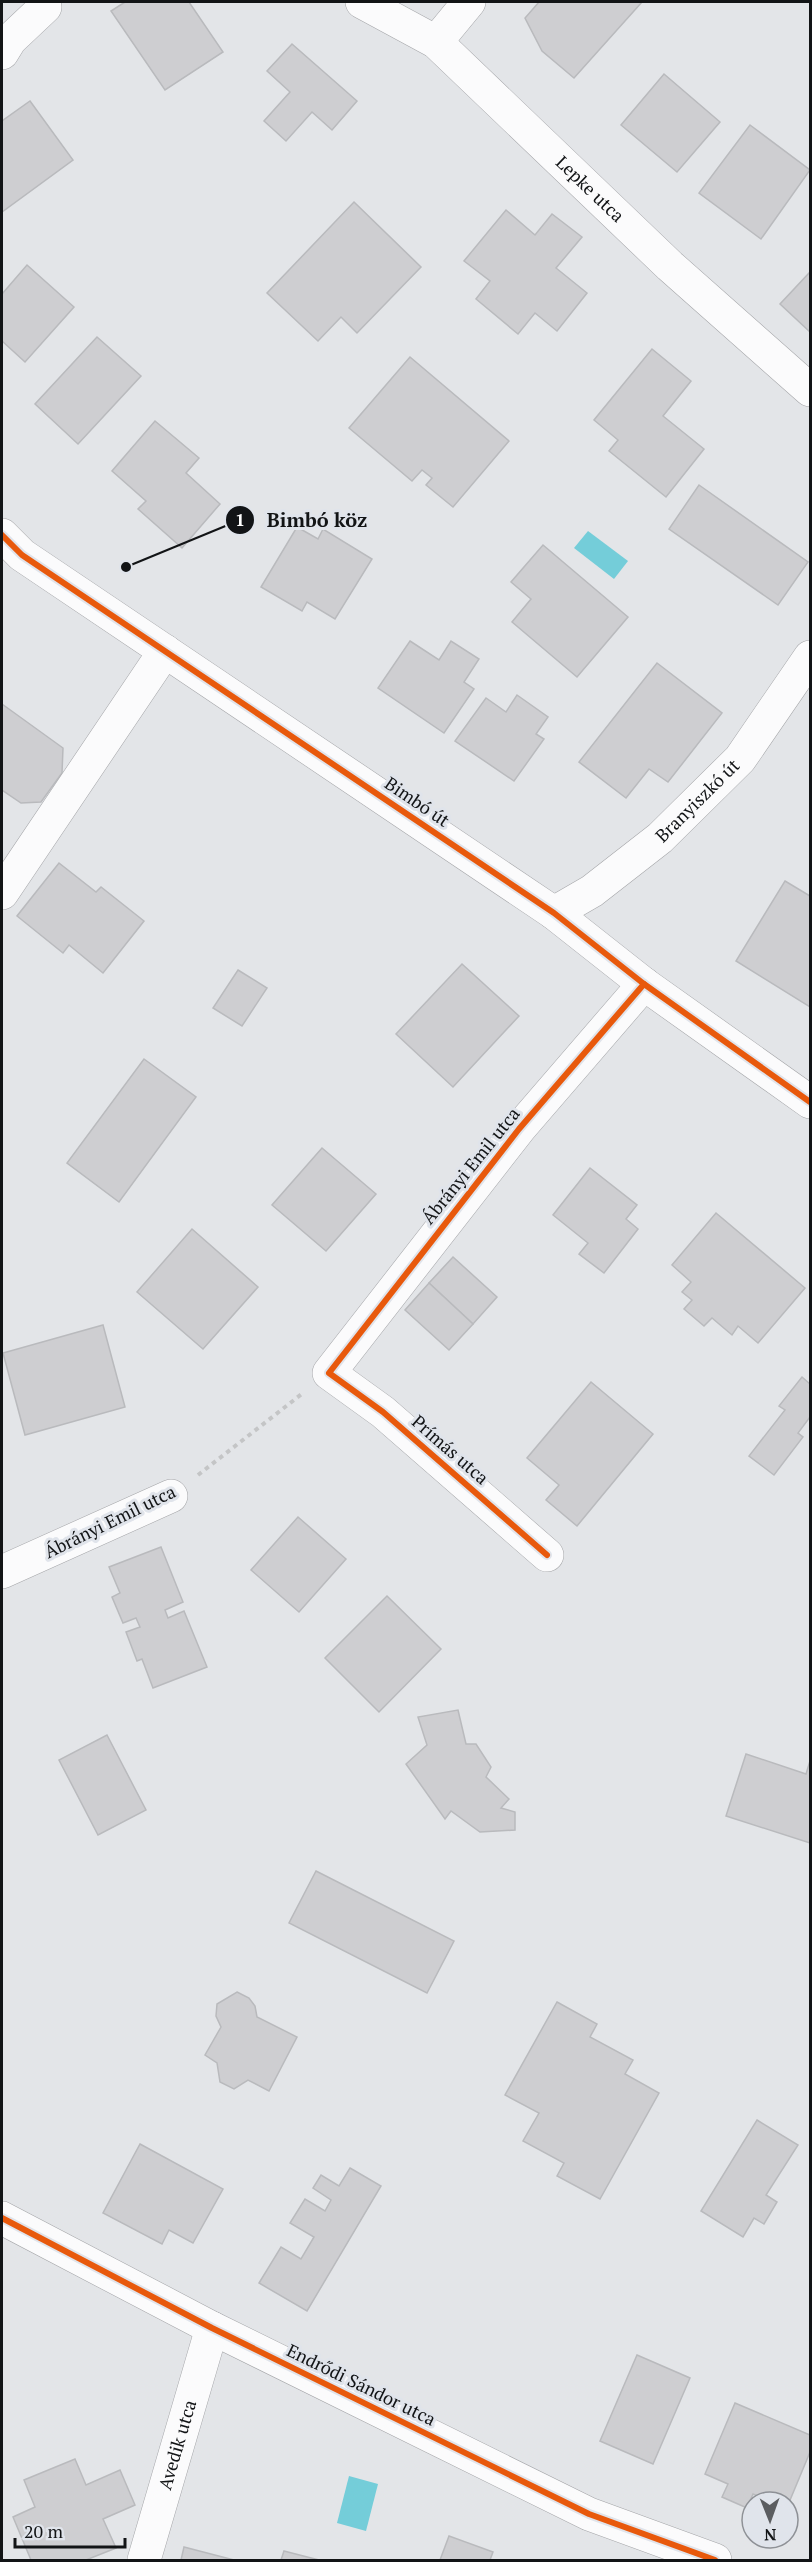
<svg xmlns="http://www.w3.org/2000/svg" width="812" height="2562" font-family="'PT Serif',serif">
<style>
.water{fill:#74cdd9}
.building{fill:#ceced1;stroke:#b9babd;stroke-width:1.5}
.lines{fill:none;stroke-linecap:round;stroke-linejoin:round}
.minor-casing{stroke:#a4a5a8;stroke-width:34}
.path{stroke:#c4c5c6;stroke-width:4;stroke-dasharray:4.5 4.5;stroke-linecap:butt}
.minor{stroke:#fbfbfc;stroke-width:33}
.cycleway-casing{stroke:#e0e4eb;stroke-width:10}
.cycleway{stroke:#e8590c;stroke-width:6}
.labels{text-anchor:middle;stroke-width:6;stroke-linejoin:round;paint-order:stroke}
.street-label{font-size:18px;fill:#121416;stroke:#e0e4eb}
.leader{fill:none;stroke:#121416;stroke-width:2}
.callout-dot{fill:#121416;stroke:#e0e4eb;stroke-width:2}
.mark-label{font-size:18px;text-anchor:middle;font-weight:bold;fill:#fff}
.callout-label{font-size:20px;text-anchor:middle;font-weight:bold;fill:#121416;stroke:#e0e4eb;stroke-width:6;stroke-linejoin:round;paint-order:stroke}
</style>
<rect width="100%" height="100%" fill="#e3e5e8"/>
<g class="water">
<path d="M588,531L628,561L614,579L574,548Z"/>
<path d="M349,2476L378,2484L366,2531L337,2523Z"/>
</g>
<g class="building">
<path d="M125,2H189L223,52L165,90L111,11Z"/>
<path d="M539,2H642L574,78L542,51L525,18Z"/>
<path d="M292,44L357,101L332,130L312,112L286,141L264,121L290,92L267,71Z"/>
<path d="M664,74L720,122L677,172L621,125Z"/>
<path d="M30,101L73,160L2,212V121Z"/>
<path d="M750,125L810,170L761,239L699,193Z"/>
<path d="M354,202L421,267L357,333L341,317L318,341L267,293Z"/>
<path d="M506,210L535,235L552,214L582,237L556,268L587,293L557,331L535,313L518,334L476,299L490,281L464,261Z"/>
<path d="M27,265L74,307L25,362L2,341V294Z"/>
<path d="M810,272V332L780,304Z"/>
<path d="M97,337L141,376L78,444L35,404Z"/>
<path d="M652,349L691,381L663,416L704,449L666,497L609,451L618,440L594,420Z"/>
<path d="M410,357L509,441L453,507L426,485L432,478L422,470L412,481L349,428Z"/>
<path d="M155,421L199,458L186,473L220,504L182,548L138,509L146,501L112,471Z"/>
<path d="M699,485L808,562L778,605L669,529Z"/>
<path d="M297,527L318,539L323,529L372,559L335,619L307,602L302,611L261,587Z"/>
<path d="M543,545L628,617L577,677L512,622L531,599L511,582Z"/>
<path d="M410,641L439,660L451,641L479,659L464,682L474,689L444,733L378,688Z"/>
<path d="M657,663L722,713L668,782L649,769L626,798L579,762Z"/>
<path d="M517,695L548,717L536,734L544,739L514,781L455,741L486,698L506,712Z"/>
<path d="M2,704L63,748L62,773L41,802L21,803L2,790Z"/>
<path d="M59,863L96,892L101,887L144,921L103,973L69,945L63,953L17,916Z"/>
<path d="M785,881L810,896V1007L736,961Z"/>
<path d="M462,964L519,1016L453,1087L396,1034Z"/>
<path d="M238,970L267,988L242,1026L213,1008Z"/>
<path d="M144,1059L196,1097L119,1202L67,1163Z"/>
<path d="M322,1148L376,1194L326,1251L272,1205Z"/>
<path d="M590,1168L637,1205L626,1219L638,1229L604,1273L579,1254L588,1243L553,1215Z"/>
<path d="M716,1213L805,1288L758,1343L738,1326L732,1335L712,1318L704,1326L684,1309L692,1300L682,1292L691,1282L672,1265Z"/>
<path d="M192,1229L258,1287L203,1349L137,1292Z"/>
<path d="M453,1257L497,1297L473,1324L429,1283Z"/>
<path d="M429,1283L473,1324L449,1350L405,1310Z"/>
<path d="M103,1325L125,1407L25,1435L3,1353Z"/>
<path d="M802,1377L810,1384V1417L798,1433L803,1437L774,1475L749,1456L785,1410L779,1406Z"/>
<path d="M591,1382L653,1434L577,1526L546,1500L559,1485L527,1458Z"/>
<path d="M298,1517L346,1559L299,1612L251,1570Z"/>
<path d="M161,1547L183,1602L165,1610L168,1618L184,1611L207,1667L153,1688L142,1659L137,1661L126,1632L140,1627L136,1618L123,1623L112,1597L120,1593L109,1567Z"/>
<path d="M387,1596L441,1649L379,1712L325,1658Z"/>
<path d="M458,1710L466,1744H476L491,1767L486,1777L509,1799L501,1808L515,1812V1830L480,1832L451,1811L445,1819L406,1764L427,1745L418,1717Z"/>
<path d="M107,1735L146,1810L98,1835L59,1760Z"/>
<path d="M746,1754L806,1774L810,1761V1843L726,1816Z"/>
<path d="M316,1871L454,1941L427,1993L289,1923Z"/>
<path d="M237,1992L249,1998L255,2006L257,2017L297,2037L269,2091L248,2080L234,2089L220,2082L217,2063L205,2055L221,2027L216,2016L217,2004Z"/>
<path d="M557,2002L597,2024L590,2037L633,2060L625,2074L659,2093L600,2199L557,2176L564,2163L523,2141L539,2113L505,2095Z"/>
<path d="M757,2120L798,2145L766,2195L777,2202L764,2224L754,2218L743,2237L701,2211Z"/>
<path d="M140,2144L223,2189L193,2243L169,2230L162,2244L103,2213Z"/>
<path d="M350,2168L381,2186L307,2311L259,2283L281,2247L301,2259L314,2237L290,2223L305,2199L325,2211L331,2200L313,2188L321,2175L339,2186Z"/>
<path d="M637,2355L690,2378L653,2464L600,2441Z"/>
<path d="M735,2403L810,2435V2452L788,2505V2502H772L753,2494L747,2508L722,2497L728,2484L705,2474Z"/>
<path d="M75,2459L86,2485L120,2470L135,2505L103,2519L116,2548L86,2560H31L13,2517L35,2507L24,2480Z"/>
<path d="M449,2536L493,2552L490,2560H440Z"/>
<path d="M184,2547L234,2560H181Z"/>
<path d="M284,2551L319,2560H281Z"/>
</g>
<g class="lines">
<g class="minor-casing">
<g id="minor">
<path id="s1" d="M362,2L436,42L670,266L810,390"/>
<path d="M436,42L469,2"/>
<path d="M2,53L10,40L45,7"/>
<path d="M2,535L22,555L554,913L644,984L810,1102"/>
<path d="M2,893L165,651"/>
<path id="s2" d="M554,913L592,891L660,838L740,759L810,657"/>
<path d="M547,1555L383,1412L329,1373L519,1129L644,984"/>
<path d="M2,1572L171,1496"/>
<path d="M2,2218L212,2328L589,2514L715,2560"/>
<path id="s3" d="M144,2560L212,2328"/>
</g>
</g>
<path class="path" d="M198,1475L303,1393"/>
<use href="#minor" class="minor"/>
<g class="cycleway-casing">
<g id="cycleway">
<path d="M2,535L22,555L554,913L644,984L810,1102"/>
<path d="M547,1555L383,1412L329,1373L519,1129L644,984"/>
<path d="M2,2218L212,2328L589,2514L715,2560"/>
</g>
</g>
<use href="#cycleway" class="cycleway"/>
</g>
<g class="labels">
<g class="street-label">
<text dy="6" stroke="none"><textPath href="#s1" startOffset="297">Lepke utca</textPath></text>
<text dy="6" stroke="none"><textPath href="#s2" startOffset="183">Branyiszkó út</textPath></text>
<text transform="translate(417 802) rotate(34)" y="6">Bimbó út</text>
<text transform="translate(471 1166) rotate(-51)" y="6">Ábrányi Emil utca</text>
<text transform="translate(450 1450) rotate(41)" y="6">Prímás utca</text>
<text transform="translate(110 1522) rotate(-26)" y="6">Ábrányi Emil utca</text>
<text transform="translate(361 2385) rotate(26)" y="6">Endrődi Sándor utca</text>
<text dy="6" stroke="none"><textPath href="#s3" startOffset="120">Avedik utca</textPath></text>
</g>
</g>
<path class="leader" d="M126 567L240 520"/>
<g class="callout-dot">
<circle cx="126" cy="567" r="6"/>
<circle cx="240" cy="520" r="15"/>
</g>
<g class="mark-label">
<text x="240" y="526">1</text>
</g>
<g class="callout-label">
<text x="317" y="527">Bimbó köz</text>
</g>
<rect width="812" height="2562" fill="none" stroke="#121416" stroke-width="6"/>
<g transform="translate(770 2520) rotate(179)"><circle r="28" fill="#e0e4eb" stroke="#8e9196" stroke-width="1.5"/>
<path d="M0-4.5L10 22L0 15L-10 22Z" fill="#5b5d60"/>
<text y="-9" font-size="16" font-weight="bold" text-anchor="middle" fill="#121416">N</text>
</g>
<path d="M15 2538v9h110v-9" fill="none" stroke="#121416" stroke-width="3"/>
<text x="24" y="2538" font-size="18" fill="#121416" stroke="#e0e4eb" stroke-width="4.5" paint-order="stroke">20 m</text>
</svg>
